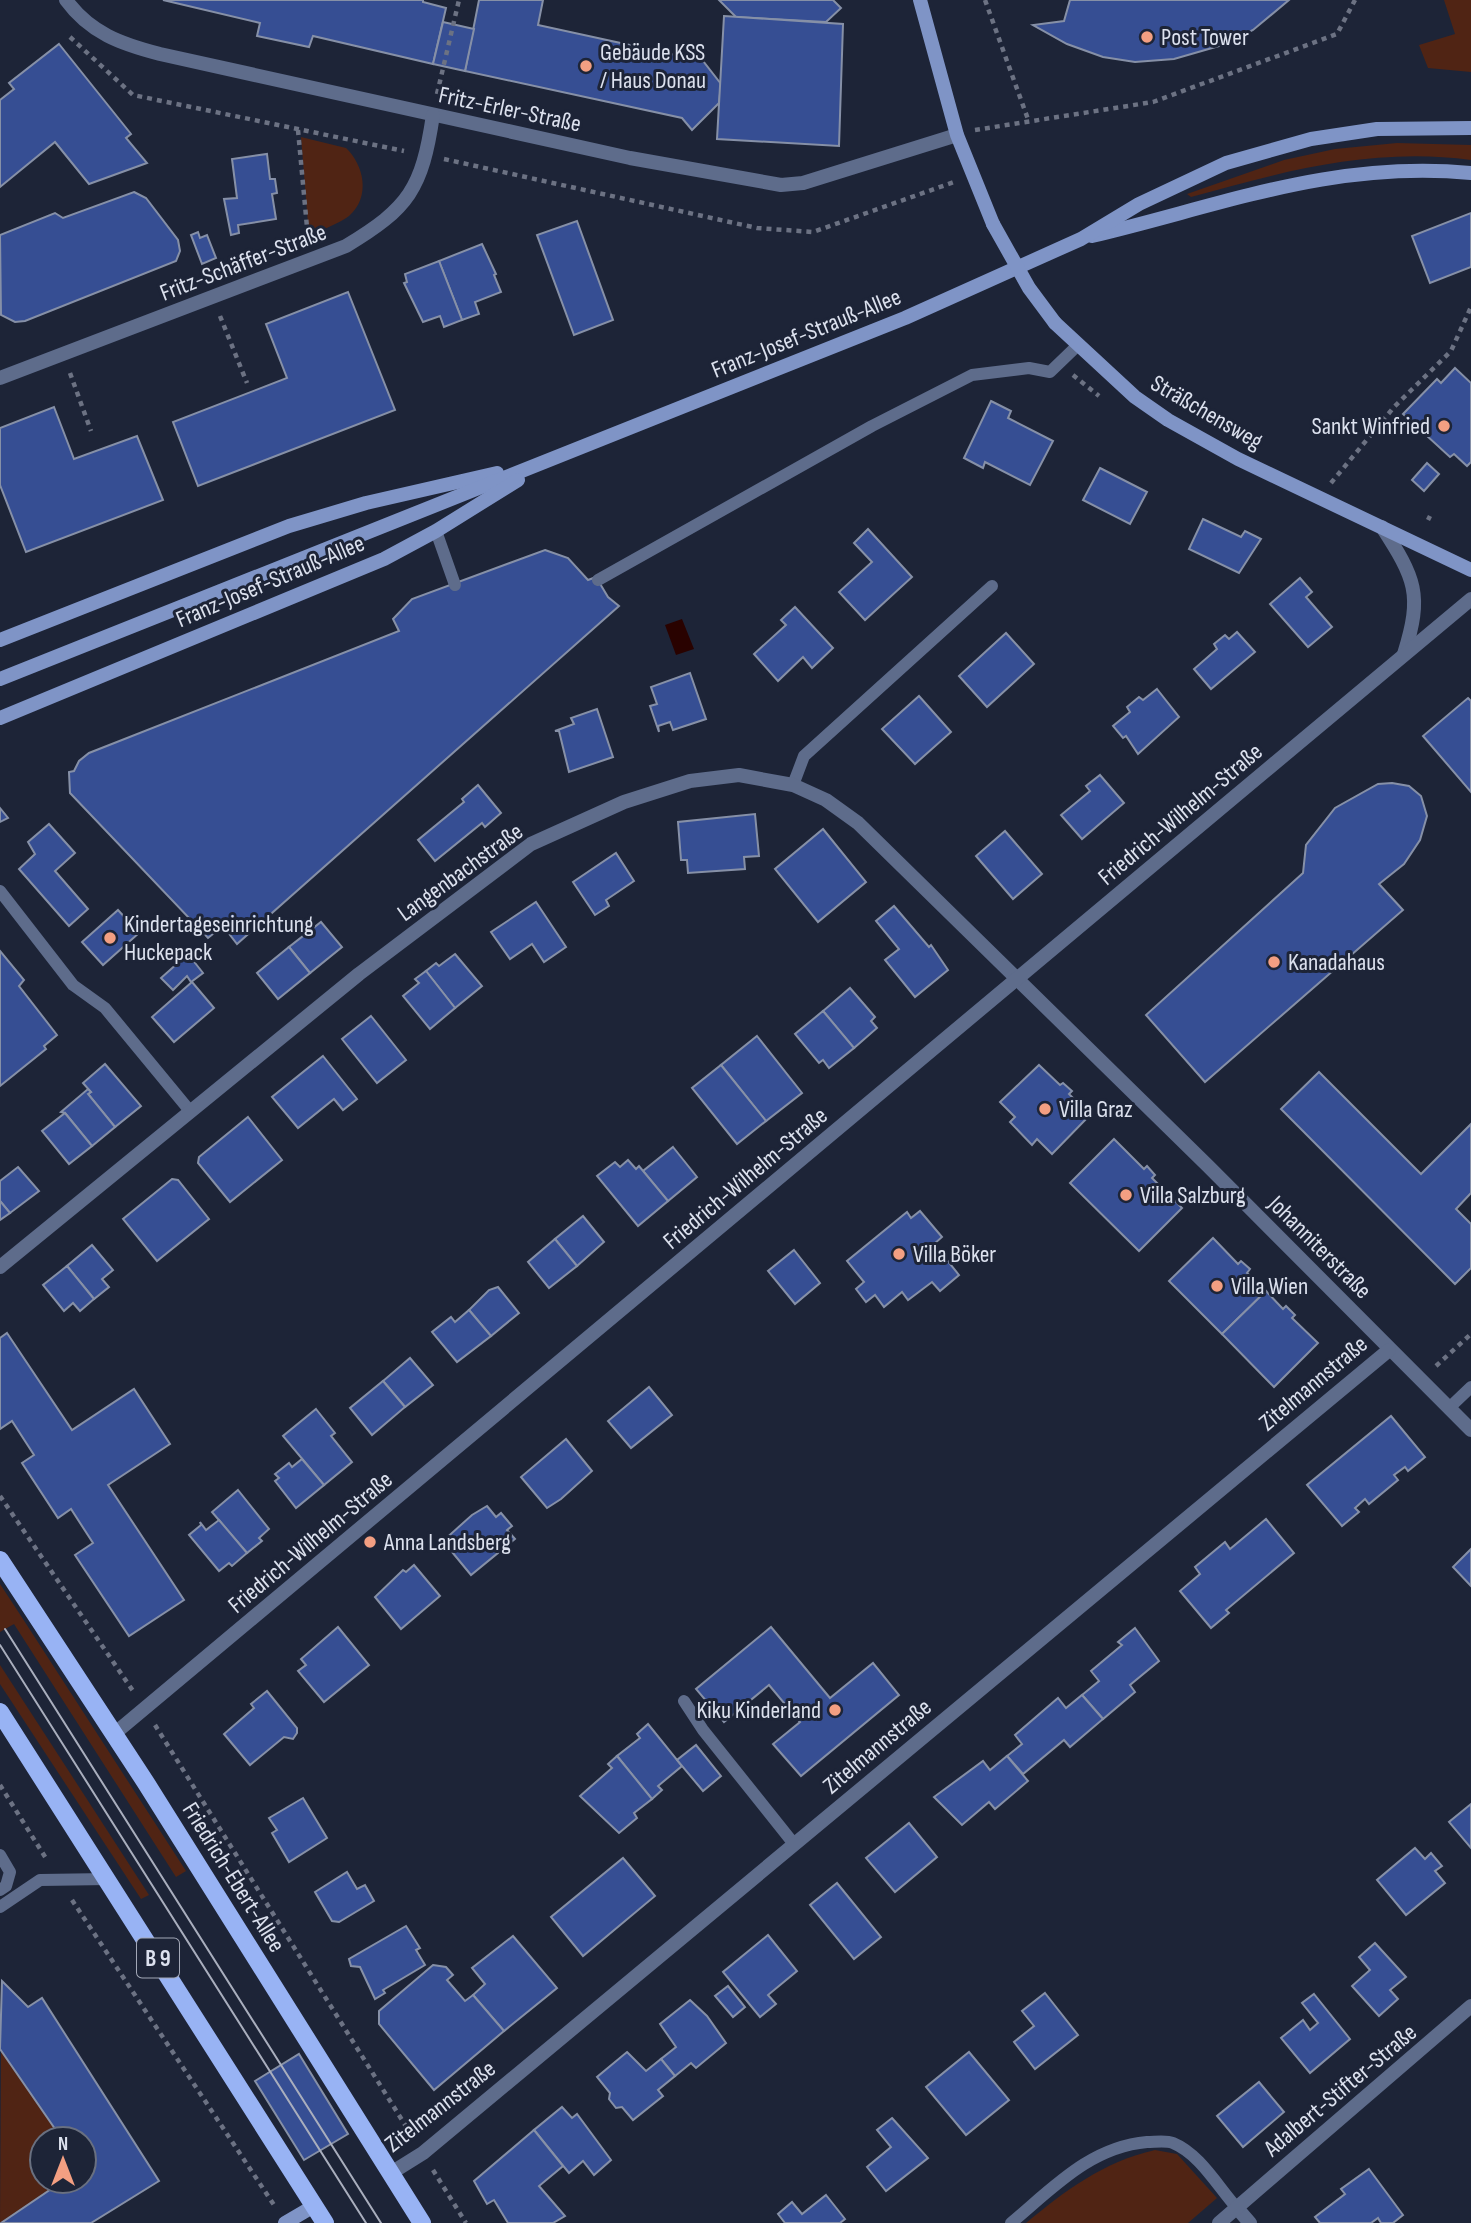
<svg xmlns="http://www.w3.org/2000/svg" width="1471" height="2223" font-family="'Sofia Sans Condensed',sans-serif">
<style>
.green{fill:#502414}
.water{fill:#290200}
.building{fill:#364e93;stroke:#8690a7;stroke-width:2}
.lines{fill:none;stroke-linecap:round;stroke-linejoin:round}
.path{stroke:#6c7283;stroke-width:4.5;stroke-dasharray:5 5;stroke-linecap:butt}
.lane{stroke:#5e6c8b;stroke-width:12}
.street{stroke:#5e6c8b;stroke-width:14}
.secondary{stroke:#7f94c6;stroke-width:14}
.primary{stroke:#98b3f4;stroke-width:18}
.tram{stroke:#a9aebd;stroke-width:2}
.secondary-bridge{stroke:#7f94c6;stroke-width:14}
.poi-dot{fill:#f39f82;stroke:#1d2437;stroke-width:2.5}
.labels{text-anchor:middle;stroke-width:6;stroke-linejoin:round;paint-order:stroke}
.shield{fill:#1d2437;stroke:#a3a8b7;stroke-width:2}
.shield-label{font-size:23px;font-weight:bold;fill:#dce1ee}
.poi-label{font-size:24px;fill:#dce1ee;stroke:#1d2437;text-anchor:start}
.street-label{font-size:24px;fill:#dce1ee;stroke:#1d2437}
</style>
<rect width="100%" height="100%" fill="#1d2437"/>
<g class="green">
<path d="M1444,0H1471V72L1428,68L1419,45L1455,34Z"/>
<path d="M301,137L346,148C364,165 371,197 349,216C338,224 321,230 309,236Z"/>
<path d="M1397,143L1471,145V160C1373,147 1285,171 1191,197L1187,194L1284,160L1335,149Z"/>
<path d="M0,1584L21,1616L186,1871L176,1877L14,1624L0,1632Z"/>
<path d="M0,1665L149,1895L141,1899L0,1684Z"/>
<path d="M1,2048L62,2139H42V2181H63L0,2223Z"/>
<path d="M1155,2150L1177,2154L1217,2198L1188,2223H1026C1066,2190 1103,2162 1155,2150Z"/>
</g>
<path class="water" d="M682,619L694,649L676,655L665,625Z"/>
<g class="building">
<path d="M163,0H423V2L446,8L433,64L313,36L309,47L257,36L260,23Z"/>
<path d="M479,0H543L538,25L703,61L721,84L719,103L692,130L682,118L465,71Z"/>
<path d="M719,0H833L841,8L826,22L736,17Z"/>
<path d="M1070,0H1289L1253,30L1226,44L1174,59L1135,62L1103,57L1067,44L1033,25L1064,21Z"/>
<path d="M724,16L843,24L839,146L717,139Z"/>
<path d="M443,22L474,29L465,71L433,64Z"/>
<path d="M59,44L131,134L126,138L147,163L89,184L55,142L0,187V100L14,89L9,83Z"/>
<path d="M267,154L270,179H275L277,193L272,194L276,219L238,225L239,233L231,235L224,199L237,198L232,159Z"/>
<path d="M134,192L146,198L178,240L180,251L176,261L25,321L15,322L1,315L0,235L55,213L63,218Z"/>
<path d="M1471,213V267L1430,283L1412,236Z"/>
<path d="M577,221L613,320L574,335L537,235Z"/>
<path d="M198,232L200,238L207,235L216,258L202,264L191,235Z"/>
<path d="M482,244L496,274L494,275L501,292L475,302L479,314L462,320L439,261Z"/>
<path d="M439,261L462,320L444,327L440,316L423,322L404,283L407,282L405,274Z"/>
<path d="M348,292L395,410L198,486L173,422L287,378L266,324Z"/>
<path d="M1455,368L1471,383V462L1467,466L1454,454L1450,457L1403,414L1437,379L1441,383Z"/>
<path d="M991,401L1011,411L1008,418L1053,441L1030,485L985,462L983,468L964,458Z"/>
<path d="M54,407L74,459L137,436L163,500L26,552L0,485V428Z"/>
<path d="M1427,463L1439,474L1424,491L1412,480Z"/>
<path d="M1100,468L1147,492L1130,524L1083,500Z"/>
<path d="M1203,519L1241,537L1245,531L1261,539L1239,573L1189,549Z"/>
<path d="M868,529L912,577L865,620L839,592L872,562L854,543Z"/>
<path d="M545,550L568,558L588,580L596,577L608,597L619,606L237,944L223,926L208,938L70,793L69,772L74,771L79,761L89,753L399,631L393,619L412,599Z"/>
<path d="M1300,578L1312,592L1306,597L1332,627L1308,647L1270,604Z"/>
<path d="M795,607L833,648L812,668L803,657L778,681L754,654L786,625L781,620Z"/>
<path d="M1237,632L1255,652L1211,689L1194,669L1217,649L1214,644L1225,635L1229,639Z"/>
<path d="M1006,633L1034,664L987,707L959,676Z"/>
<path d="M690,673L706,719L673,730L670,722L658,726L659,732L650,706L657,704L651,687Z"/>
<path d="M1157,689L1179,717L1138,754L1126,736L1123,738L1113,726L1130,712L1127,707L1139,697L1143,700Z"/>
<path d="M919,696L951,732L915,764L882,729Z"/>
<path d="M1468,698L1471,701V792L1423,736Z"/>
<path d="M597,709L613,757L569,772L559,731H555L574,724L571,718Z"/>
<path d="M1100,775L1124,803L1082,839L1061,815L1090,791L1086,786Z"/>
<path d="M1392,783L1409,786L1421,796L1427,816L1420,840L1404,864L1379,884L1403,910L1205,1082L1146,1015L1303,873L1306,845L1335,808L1378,784Z"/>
<path d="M478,785L501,813L485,827L482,823L435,861L418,840L464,802L462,799Z"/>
<path d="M0,808L8,818L0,822Z"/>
<path d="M755,814L759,856L744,857L745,869L688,873L687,860H681L678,822Z"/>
<path d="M49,824L75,853L55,871L88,909L69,926L19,869L35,854L28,842Z"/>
<path d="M823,829L866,882L818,922L775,869Z"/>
<path d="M1005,831L1042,874L1013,899L976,856Z"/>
<path d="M616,853L634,881L606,900L609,906L595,915L573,882Z"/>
<path d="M536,902L566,947L544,962L532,944L510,959L491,932Z"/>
<path d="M894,906L929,947L931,945L948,970L915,997L885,960L899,949L876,921Z"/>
<path d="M118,910L139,933L103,965L82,942Z"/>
<path d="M321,922L342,947L310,973L289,947Z"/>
<path d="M289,947L310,973L278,999L257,973Z"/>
<path d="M0,951L24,980L19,986L57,1035L44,1046L46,1049L0,1086Z"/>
<path d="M188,954L203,973L191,982L187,976L173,990L161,978Z"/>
<path d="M455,954L482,986L455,1008L426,971L436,963L439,966Z"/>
<path d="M426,971L455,1008L430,1029L403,996L419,983L415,979Z"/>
<path d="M192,982L214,1008L174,1042L152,1017Z"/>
<path d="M850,988L875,1017L871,1021L877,1028L854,1048L823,1011Z"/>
<path d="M823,1011L854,1048L829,1068L823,1060L819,1063L795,1034Z"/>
<path d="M371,1016L406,1060L377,1083L342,1039Z"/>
<path d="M757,1036L802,1093L766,1121L721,1065Z"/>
<path d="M323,1056L357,1099L343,1110L334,1099L298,1128L272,1097Z"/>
<path d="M105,1064L141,1106L115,1127L88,1094L91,1092L83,1083Z"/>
<path d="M721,1065L766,1121L737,1144L692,1088Z"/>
<path d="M1039,1065L1060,1085L1063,1083L1072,1091L1069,1094L1090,1115L1052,1154L1037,1139L1032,1145L1010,1122L1015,1117L1000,1102Z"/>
<path d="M1319,1072L1421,1174L1471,1124V1193L1456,1209L1471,1224V1268L1455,1284L1281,1109Z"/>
<path d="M88,1089L91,1092L88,1094L115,1127L92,1146L65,1113L61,1112Z"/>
<path d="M65,1113L92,1146L69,1164L42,1131Z"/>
<path d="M248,1117L282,1160L230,1202L198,1163L199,1157Z"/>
<path d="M1114,1139L1144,1169L1147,1166L1155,1175L1152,1178L1182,1208L1139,1251L1070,1183Z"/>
<path d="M673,1147L697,1177L668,1201L643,1171Z"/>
<path d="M628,1160L636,1169L639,1166L668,1201L638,1226L597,1176L615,1162L620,1167Z"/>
<path d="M18,1167L39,1191L10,1213L0,1201V1181Z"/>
<path d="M172,1179L178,1180L209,1219L157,1261L123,1219Z"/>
<path d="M0,1201L10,1213L0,1220Z"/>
<path d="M920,1211L942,1237L934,1244L959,1275L940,1291L932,1282L908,1300L902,1292L884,1307L875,1295L866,1302L856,1289L864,1282L847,1261L907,1212L911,1218Z"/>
<path d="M583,1216L604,1242L577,1266L555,1239Z"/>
<path d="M1213,1238L1238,1264L1241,1261L1250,1269L1247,1273L1266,1291L1222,1334L1169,1281Z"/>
<path d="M555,1239L577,1266L549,1288L528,1262Z"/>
<path d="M92,1245L113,1270L102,1279L109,1287L94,1299L67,1266Z"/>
<path d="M794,1250L820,1283L795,1304L768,1271Z"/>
<path d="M67,1266L94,1299L80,1311L73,1303L64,1311L43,1285Z"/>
<path d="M498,1287L519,1313L491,1336L469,1310L489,1290Z"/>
<path d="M1266,1291L1283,1309L1286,1306L1295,1315L1292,1318L1318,1343L1274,1387L1222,1334Z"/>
<path d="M469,1310L491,1336L457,1362L432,1332L451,1317L455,1322Z"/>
<path d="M7,1333L72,1430L134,1389L170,1444L108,1485L184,1600L129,1636L75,1555L93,1543L71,1509L58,1518L22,1463L34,1455L12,1421L0,1429V1338Z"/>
<path d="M410,1358L433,1385L405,1407L383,1381Z"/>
<path d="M383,1381L405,1407L372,1435L350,1408Z"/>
<path d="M649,1387L672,1415L631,1448L608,1421Z"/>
<path d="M316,1409L335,1433L331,1436L352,1462L324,1485L283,1436Z"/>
<path d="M1391,1416L1425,1457L1408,1471L1405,1467L1394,1475L1398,1480L1369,1504L1365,1499L1355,1508L1359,1512L1342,1526L1307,1485Z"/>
<path d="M566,1439L592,1471L561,1499L547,1508L521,1477Z"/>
<path d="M302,1459L324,1485L296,1508L275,1481L279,1478L275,1474L289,1463L292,1467Z"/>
<path d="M238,1490L269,1529L259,1538L262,1541L247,1553L212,1512Z"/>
<path d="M487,1506L496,1517L501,1513L512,1526L507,1530L515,1539L471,1575L443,1541L472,1515Z"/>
<path d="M1266,1519L1294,1553L1226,1610L1229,1613L1211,1628L1180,1591L1200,1574L1195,1567L1225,1542L1230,1549Z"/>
<path d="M219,1520L247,1553L232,1566L229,1563L219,1571L189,1535L201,1525L200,1522L206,1530Z"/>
<path d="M1471,1549V1586L1453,1567Z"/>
<path d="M414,1565L440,1596L401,1629L375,1597L403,1570L406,1572Z"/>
<path d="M338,1627L369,1665L324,1702L298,1671L306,1665L301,1659Z"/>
<path d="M771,1627L830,1698L873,1663L899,1695L801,1776L773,1744L800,1722L769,1685L724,1722L696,1689Z"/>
<path d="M1135,1628L1159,1661L1130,1685L1135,1692L1103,1719L1082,1695L1099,1681L1091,1671L1122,1645L1118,1642Z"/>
<path d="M267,1691L297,1728V1733L293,1739L284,1737L250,1765L224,1734L254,1708L251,1704Z"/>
<path d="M1082,1695L1103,1719L1070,1747L1064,1740L1023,1774L1007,1756L1022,1744L1015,1735L1058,1698L1066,1708Z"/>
<path d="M648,1724L682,1766L658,1786L662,1790L652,1799L617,1756L640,1738L637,1734Z"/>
<path d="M696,1745L721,1776L703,1791L677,1760Z"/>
<path d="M617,1756L652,1799L634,1813L637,1818L619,1833L580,1796L612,1768L608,1764Z"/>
<path d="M1007,1756L1028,1781L995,1809L989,1802L962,1825L934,1797L983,1761L990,1770Z"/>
<path d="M303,1798L327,1838L289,1862L272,1833L277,1830L269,1818Z"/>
<path d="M1471,1804V1848L1449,1822Z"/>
<path d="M909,1823L937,1857L895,1892L866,1858Z"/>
<path d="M1415,1848L1425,1859L1431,1853L1442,1866L1435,1871L1445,1883L1406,1915L1377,1880Z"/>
<path d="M623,1858L655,1896L583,1956L551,1917Z"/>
<path d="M347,1872L357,1889L365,1885L374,1901L339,1922L332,1921L315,1892Z"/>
<path d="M837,1883L881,1937L854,1959L810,1905Z"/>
<path d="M406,1926L420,1948L416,1950L425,1965L383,1990L385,1993L375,1999L360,1967L351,1966L349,1959Z"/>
<path d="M768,1935L797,1971L768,1995L776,2004L760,2017L723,1972Z"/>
<path d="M513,1936L557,1988L504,2031L473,1995L485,1984L472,1968Z"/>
<path d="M1375,1943L1406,1977L1390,1990L1398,1999L1379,2016L1352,1986L1370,1970L1359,1957Z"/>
<path d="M433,1965L446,1967L453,1975L447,1980L465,2001L473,1995L504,2031L434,2090L379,2024V2011Z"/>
<path d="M2,1981L28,2007L42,1998L159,2181L91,2223H1L63,2181H84V2139H62L0,2049Z"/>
<path d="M728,1986L745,2007L733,2017L715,1996Z"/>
<path d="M1045,1993L1078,2035L1035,2069L1014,2042L1034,2026L1022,2011Z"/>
<path d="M1314,1994L1350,2039L1310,2073L1281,2038L1303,2020L1310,2030L1318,2023L1302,2003Z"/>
<path d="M690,2000L707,2016L726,2043L696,2068L691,2063L675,2076L661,2059L676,2047L660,2024Z"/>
<path d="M627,2052L646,2071L661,2059L675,2076L658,2090L663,2096L633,2120L622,2107L616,2108L609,2099L610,2093L597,2077Z"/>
<path d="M969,2052L1009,2100L966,2135L926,2087Z"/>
<path d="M299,2054L348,2134L304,2160L255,2081Z"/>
<path d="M1259,2082L1284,2112L1243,2147L1217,2116Z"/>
<path d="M562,2107L572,2118L577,2114L611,2160L594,2175L583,2161L569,2173L534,2130Z"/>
<path d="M892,2118L928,2158L886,2191L867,2167L891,2147L877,2130Z"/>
<path d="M534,2130L563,2166L539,2186L565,2216L553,2223H508L494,2200L487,2204L474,2181Z"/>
<path d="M1369,2169L1403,2215L1393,2223H1381L1378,2218L1371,2223H1320L1315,2217L1345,2194L1341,2189Z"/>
<path d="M826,2195L845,2219L840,2223H785L778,2214L792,2202L802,2214Z"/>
</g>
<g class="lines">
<g class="path">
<path d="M985,0L1029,122"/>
<path d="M70,37L133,95L404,151"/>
<path d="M437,94L459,0"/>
<path d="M298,130L308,238"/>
<path d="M975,130L1153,102L1337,34L1355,0"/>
<path d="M444,159L757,228L813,232L954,182"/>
<path d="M220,316L247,383"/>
<path d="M70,373L91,431"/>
<path d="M1073,375L1099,396"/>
<path d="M1331,483L1394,407L1451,351L1471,307"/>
<path d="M1428,520L1430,516"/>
<path d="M1436,1366L1471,1334"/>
<path d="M0,1496L133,1691"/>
<path d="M155,1725L412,2136"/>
<path d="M0,1785L47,1860"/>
<path d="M72,1900L276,2208"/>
<path d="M433,2170L466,2223"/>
</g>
<g class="lane">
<path d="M436,531L455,585"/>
<path d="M598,580L872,426L972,375L1029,368L1050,372L1078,345"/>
<path d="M793,785L804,756L992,586"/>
<path d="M0,891L73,985L105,1008L190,1111"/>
<path d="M1449,1408L1471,1387"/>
<path d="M684,1701L703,1730L794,1844"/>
<path d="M0,1855L10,1872L6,1886L0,1890"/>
<path d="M0,1907L40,1880L108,1879"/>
<path d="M1011,2223C1053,2188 1090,2147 1147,2142C1155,2142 1166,2140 1173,2143C1200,2154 1218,2187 1237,2208"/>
</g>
<g class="street">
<path d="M66,0C90,33 121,44 160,54L630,158L781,185L803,183L957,135"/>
<path d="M0,378L346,246C409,208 422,189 433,115"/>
<path d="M1382,527C1415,578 1423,594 1404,654"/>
<path d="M0,1267L359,974L531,844L624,802L690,781L739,775L793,785L826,800L858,823L1208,1166L1471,1430"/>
<path d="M114,1734L1471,599"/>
<path d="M391,2173L423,2153L1389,1350"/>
<path d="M1237,2208L1250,2223"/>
<path d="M1219,2223L1471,2006"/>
</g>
<g class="secondary">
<path d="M920,0L957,135L993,224"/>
<path d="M1092,236C1223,205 1333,160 1471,173"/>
<path d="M1055,323L1135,397L1168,420L1238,459L1471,570"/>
<path d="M0,640L289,526L366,503L497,473"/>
<path d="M0,679L905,318L1081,239L1139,204L1226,163L1311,139L1377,129L1471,128"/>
<path d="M0,718L384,559L436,531L518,480"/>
<path d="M285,2223L314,2206"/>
</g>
<g class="primary">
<path d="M0,1560L146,1783L422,2223"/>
<path d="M0,1712L325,2223"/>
</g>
<g class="tram">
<path d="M5,1629L381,2223"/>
<path d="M0,1645L366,2223"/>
</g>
<path class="secondary-bridge" d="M993,224L1029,288L1055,323"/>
</g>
<g class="poi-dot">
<circle cx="1147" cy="37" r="7"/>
<circle cx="586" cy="66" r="7"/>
<circle cx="1444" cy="426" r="7"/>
<circle cx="110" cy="938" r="7"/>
<circle cx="1274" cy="962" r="7"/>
<circle cx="1045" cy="1109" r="7"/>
<circle cx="1126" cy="1195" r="7"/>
<circle cx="899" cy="1254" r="7"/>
<circle cx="1217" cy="1286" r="7"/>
<circle cx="370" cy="1542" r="7"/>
<circle cx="835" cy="1710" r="7"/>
</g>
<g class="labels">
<rect class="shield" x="137" y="1938.5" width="42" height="39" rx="5"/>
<g class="shield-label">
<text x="158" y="1966">B 9</text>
</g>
<g class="poi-label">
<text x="1161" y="45">Post Tower</text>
<text x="600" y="60">Gebäude KSS<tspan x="600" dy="28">/ Haus Donau</tspan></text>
<text x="1430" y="434" text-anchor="end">Sankt Winfried</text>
<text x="124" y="932">Kindertageseinrichtung<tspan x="124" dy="28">Huckepack</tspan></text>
<text x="1288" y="970">Kanadahaus</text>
<text x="1059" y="1117">Villa Graz</text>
<text x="1140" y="1203">Villa Salzburg</text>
<text x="913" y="1262">Villa Böker</text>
<text x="1231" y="1294">Villa Wien</text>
<text x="384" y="1550">Anna Landsberg</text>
<text x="821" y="1718" text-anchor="end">Kiku Kinderland</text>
</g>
<g class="street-label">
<text transform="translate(510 109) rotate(12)" y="8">Fritz-Erler-Straße</text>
<text transform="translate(243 262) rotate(-21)" y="8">Fritz-Schäffer-Straße</text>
<text transform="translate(806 333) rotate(-22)" y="8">Franz-Josef-Strauß-Allee</text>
<text transform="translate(1207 412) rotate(30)" y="8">Sträßchensweg</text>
<text transform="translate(270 581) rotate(-23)" y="8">Franz-Josef-Strauß-Allee</text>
<text transform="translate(1180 814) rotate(-40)" y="8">Friedrich-Wilhelm-Straße</text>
<text transform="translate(460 872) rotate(-36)" y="8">Langenbachstraße</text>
<text transform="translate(745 1178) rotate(-40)" y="8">Friedrich-Wilhelm-Straße</text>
<text transform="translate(1320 1247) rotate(45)" y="8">Johanniterstraße</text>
<text transform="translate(1313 1383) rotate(-40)" y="8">Zitelmannstraße</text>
<text transform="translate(310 1542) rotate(-40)" y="8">Friedrich-Wilhelm-Straße</text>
<text transform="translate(877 1746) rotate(-40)" y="8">Zitelmannstraße</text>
<text transform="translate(234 1877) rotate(58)" y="8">Friedrich-Ebert-Allee</text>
<text transform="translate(1340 2090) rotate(-40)" y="8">Adalbert-Stifter-Straße</text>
<text transform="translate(440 2106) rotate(-38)" y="8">Zitelmannstraße</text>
</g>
</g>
<g transform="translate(63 2160)"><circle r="33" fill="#1d2437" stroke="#697080" stroke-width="2"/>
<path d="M0-5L12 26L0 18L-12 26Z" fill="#f39f82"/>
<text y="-10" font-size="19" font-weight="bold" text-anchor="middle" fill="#dce1ee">N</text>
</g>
</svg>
